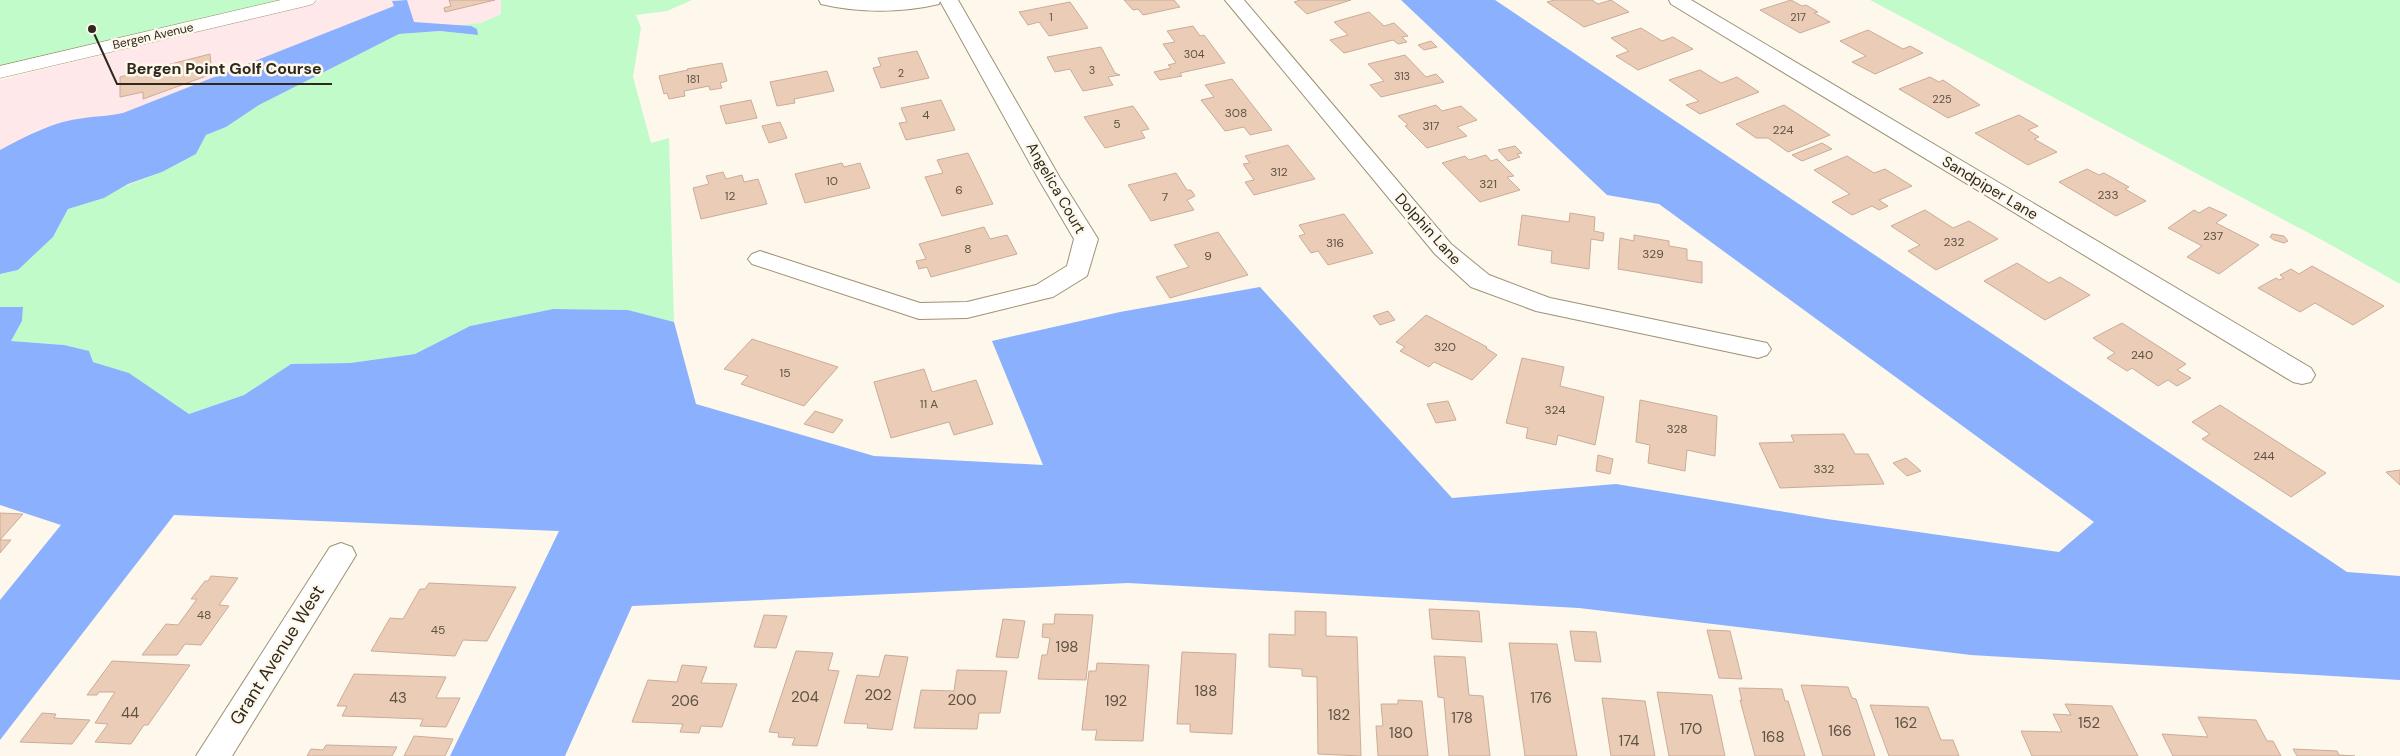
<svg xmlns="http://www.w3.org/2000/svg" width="2400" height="756" font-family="'DM Sans',sans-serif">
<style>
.commercial{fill:#fee8e9}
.green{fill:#c1fbca}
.water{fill:#8ab0fe}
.building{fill:#ebccb7;stroke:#caac98}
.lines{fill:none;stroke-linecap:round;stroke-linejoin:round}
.minor-casing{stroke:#9e9274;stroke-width:2}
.secondary-casing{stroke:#9e9274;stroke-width:1}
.minor{fill:#fff;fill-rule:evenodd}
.secondary{fill:#fff;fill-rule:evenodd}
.labels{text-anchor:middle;stroke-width:5;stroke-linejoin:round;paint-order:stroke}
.far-number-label{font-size:11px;fill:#5d5243}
.far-street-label{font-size:12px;fill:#2e291c;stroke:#fdf8eb}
.number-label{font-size:12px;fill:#5d5243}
.street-label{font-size:15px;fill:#2e291c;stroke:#fdf8eb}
.near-number-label{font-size:15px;fill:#5d5243}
.near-street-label{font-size:18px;fill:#2e291c;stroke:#fdf8eb}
.leader{fill:none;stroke:#2e291c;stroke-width:2}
.callout-dot{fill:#2e291c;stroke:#fdf8eb;stroke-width:2}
.callout-label{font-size:16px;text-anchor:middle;font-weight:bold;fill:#2e291c;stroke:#fdf8eb;stroke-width:5;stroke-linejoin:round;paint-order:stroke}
</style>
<rect width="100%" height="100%" fill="#fdf8eb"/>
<g class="commercial">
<path d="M321,0H398L392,1L395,6L123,113L101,118H83L37,130L0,150V80Z"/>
<path d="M407,0H501V14L481,23L460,25L414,22Z"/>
</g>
<g class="green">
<path d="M0,0H306L0,72Z"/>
<path d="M501,0H692L667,11L636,15L641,28L633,77L651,143L669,138L674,322L628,310L553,309L470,326L415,354L350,363L291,364L244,395L189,414L129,373L93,362L64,345L11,341L22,321L23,307H0V274L18,270L53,237L68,209L104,198L125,186L162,172L196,154L206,135L226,127L259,105L399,34L440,31L478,35L476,29L460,25L481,23L501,14Z"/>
<path d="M1870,0H2400V284L2322,240Z"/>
</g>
<g class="water">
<path d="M407,0L414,22L471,26L477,29L478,35L440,31L399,34L259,105L226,127L206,135L196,154L162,172L128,184L104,198L68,209L53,237L18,270L0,274V150C26,136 54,121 84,118C97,116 110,116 123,113L394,6L392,1Z"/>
<path d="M1401,0H1495L2347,572L2400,576V680L1971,655L1579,608L1128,583L632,606L565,756H450L559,531L174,515L0,740V600L61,525L0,505V307H23L22,321L11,341L64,345L89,351L93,362L129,373L189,414L244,395L291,364L350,363L415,354L470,326L553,309L628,310L674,322L696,404L874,456L1043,465L992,341L1120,312L1260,287L1452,498L1616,484L1827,519L2059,552L2094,522L1659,204L1607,195Z"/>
</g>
<g class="building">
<path d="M449,0H495L445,12L444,8L451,6Z"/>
<path d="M1124,0H1174L1180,7L1143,15L1138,9L1133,10Z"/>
<path d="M1300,0H1351L1307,14L1294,2Z"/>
<path d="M1555,0H1592L1598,4L1611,0L1629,12L1584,27L1547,2Z"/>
<path d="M1791,0L1802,6L1806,5L1818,12L1814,13L1830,22L1800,33L1760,10Z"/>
<path d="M1070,2L1088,28L1049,36L1039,22L1028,25L1019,12Z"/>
<path d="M1369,12L1384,26L1394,23L1408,36L1402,37L1407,42L1398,44L1393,40L1344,53L1330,40L1348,35L1334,22Z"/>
<path d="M1193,26L1200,36L1204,35L1225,63L1180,73L1182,76L1160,80L1154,72L1171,68L1168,65L1176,63L1163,44L1175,42L1167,31Z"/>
<path d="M1641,28L1662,41L1673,37L1693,49L1638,70L1616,56L1629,51L1611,38Z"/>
<path d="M1868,30L1903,49L1910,46L1923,53L1875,74L1852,62L1866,56L1840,41Z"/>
<path d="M1431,41L1437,47L1424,50L1418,45Z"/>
<path d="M1101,47L1115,73L1120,75L1108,77L1113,85L1083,91L1070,69L1055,72L1047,57Z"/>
<path d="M917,51L929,78L881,88L873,68L881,66L878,58Z"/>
<path d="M210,54L212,74L143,99V92L120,97V77Z"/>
<path d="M1405,55L1426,77L1436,74L1444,82L1381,97L1370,85L1384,81L1368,64Z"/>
<path d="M722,63L727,81L720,83L722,88L710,90L709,86L684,91L685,96L669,99L667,93L664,94L659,76L688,70L687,69Z"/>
<path d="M1700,70L1721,83L1737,77L1759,92L1700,114L1686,105L1699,101L1669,80Z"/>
<path d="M827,71L834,91L794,99L795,103L777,106L770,82Z"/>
<path d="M1930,77L1939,82L1943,80L1980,105L1948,118L1899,89Z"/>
<path d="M1232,79L1272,130L1250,135L1244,127L1225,131L1201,100L1214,97L1205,85Z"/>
<path d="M751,100L757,118L726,124L720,106Z"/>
<path d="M941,100L955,130L906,140L899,123L907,122L901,108Z"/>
<path d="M1436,105L1442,111L1461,106L1477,120L1457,127L1467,136L1427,148L1405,126L1408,125L1398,116Z"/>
<path d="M1784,105L1830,135L1788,152L1768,138H1756L1736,124Z"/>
<path d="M1133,106L1149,129L1141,131L1145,138L1105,148L1084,117Z"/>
<path d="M2019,115L2038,126L2028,130L2039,137L2034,139L2057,152L2028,165L1975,133Z"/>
<path d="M780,122L787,138L769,143L762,126Z"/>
<path d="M1822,143L1832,149L1802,161L1792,155Z"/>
<path d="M1288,145L1315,179L1254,195L1245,182L1254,180L1243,164L1250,163L1245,156Z"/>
<path d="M1515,146L1522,153L1517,154L1520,157L1508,161L1498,150Z"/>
<path d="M968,153L993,204L942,216L925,177L943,173L937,160Z"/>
<path d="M1486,155L1491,161L1497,159L1514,176L1507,177L1520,190L1480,202L1442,163L1465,156L1469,160Z"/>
<path d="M1847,156L1874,173L1885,169L1912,186L1879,200L1888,206L1879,210L1872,206L1852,215L1832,202L1850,194L1814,170Z"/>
<path d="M842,163L844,167L860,163L870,188L805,203L795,174Z"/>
<path d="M2087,169L2099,175L2104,173L2129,187L2125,189L2146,201L2116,216L2059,182Z"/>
<path d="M723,172L726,179L742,175L744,182L758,179L767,204L701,219L693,188L709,184L706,176Z"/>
<path d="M1176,173L1187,190H1191L1195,196L1187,200L1194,210L1151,221L1128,185Z"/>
<path d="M2209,207L2227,215L2216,223L2259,245L2219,274L2187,257L2202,246L2168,228L2194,210L2199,213Z"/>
<path d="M1925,210L1953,228L1969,221L1998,239L1936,270L1908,251L1920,245L1891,226Z"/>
<path d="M1570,213L1595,217L1594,231L1604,233L1603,241L1591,239L1589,269L1551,263L1552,251L1518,245L1522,215L1569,222Z"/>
<path d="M1344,214L1373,253L1328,265L1318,251L1311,253L1299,236L1305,234L1299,225Z"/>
<path d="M984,227L990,239L1007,235L1017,254L931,277L927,267L919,269L916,261L926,259L919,244Z"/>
<path d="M1218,232L1248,275L1170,298L1156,277L1189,267L1174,245Z"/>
<path d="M2272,234L2284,236L2288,241L2284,243L2274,240L2270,237Z"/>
<path d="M1634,235L1669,241V246L1687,249V260L1702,262V283L1618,269L1620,238L1634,241Z"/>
<path d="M2017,263L2049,283L2060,277L2090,295L2045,320L1984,281Z"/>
<path d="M2312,266L2384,306L2353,325L2315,303L2300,312L2258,288L2276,278L2279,280L2284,278L2280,275L2291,269L2299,274Z"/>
<path d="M1388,311L1395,320L1380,325L1373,316Z"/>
<path d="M1426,315L1487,347L1486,348L1497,355L1472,380L1434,362L1429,367L1400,351L1405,347L1396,342Z"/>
<path d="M2122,323L2186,364L2177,370L2191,378L2177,386L2168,380L2158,386L2132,368L2127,371L2107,358L2115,353L2093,338Z"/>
<path d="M752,339L838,367L804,406L741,384L748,376L724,369Z"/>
<path d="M1522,358L1564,367L1560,386L1604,397L1595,445L1558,435L1556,445L1526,438L1528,428L1506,423Z"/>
<path d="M924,369L932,392L976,380L993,424L954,435L949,422L891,438L874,382Z"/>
<path d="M1640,400L1717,416L1715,456L1687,450L1685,471L1648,463L1650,445L1636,442Z"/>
<path d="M1448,401L1456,420L1436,423L1427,404Z"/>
<path d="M2220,405L2326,473L2291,497L2202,439L2210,434L2192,422Z"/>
<path d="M815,411L843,420L833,433L804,424Z"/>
<path d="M1844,434L1855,454H1868L1884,484L1780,488L1759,443L1794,442L1791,435Z"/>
<path d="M1598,455L1613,459L1610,474L1596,471Z"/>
<path d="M1906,458L1921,471L1907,476L1893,463Z"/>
<path d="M2400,470V485L2386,472Z"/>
<path d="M0,513L23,514L0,540H11L0,553Z"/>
<path d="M211,576L238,578L219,605L229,606L201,645L185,644L177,655H142L166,624L178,625L197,599H191L205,581H208Z"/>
<path d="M429,583L516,587L487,641L463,640L455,656L371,651L390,618L403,619L420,589H425Z"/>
<path d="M1429,609L1479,611L1482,642L1432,639Z"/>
<path d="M1295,611L1326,612V636L1357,637L1361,756L1318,754L1317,677L1302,676V669L1269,667V634L1295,635Z"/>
<path d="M1055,614L1093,615L1086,680L1038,679L1042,655H1047L1050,638L1042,637L1043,624H1054Z"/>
<path d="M764,615L787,616L776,648L754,647Z"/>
<path d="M1003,619L1025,621L1018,658L996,657Z"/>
<path d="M1707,630L1730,631L1742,679L1719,678Z"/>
<path d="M1570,631L1596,632L1601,662L1575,661Z"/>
<path d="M1509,643L1557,644L1577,756H1525Z"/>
<path d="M796,651L833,653L828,670L839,671L817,746L792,745L795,738L778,737L779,733L769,732Z"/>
<path d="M1182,652L1236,654L1232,734L1190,732V724H1177Z"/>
<path d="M885,655L908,657L892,730L867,728L868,724L844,723L857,675L879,677Z"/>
<path d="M1434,656L1465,657L1469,695L1483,696L1490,756H1449L1444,698L1438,697Z"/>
<path d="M112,661L190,665L148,725H144L131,744L95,742L108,724L95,723L115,692H99L97,695H87Z"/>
<path d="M1097,663L1149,665L1143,741L1095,740L1097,730H1082L1089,671H1096Z"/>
<path d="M682,665L707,667L701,683L737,684L722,727L701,726L699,733L680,732L683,724L632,722L648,680L677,682Z"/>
<path d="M957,670L1007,671L1000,713H979L977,729L914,728L921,690L954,691Z"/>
<path d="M354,674L446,677L436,698H460L446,727L420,726L423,719L342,716L347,706H337Z"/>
<path d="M1801,685L1848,687L1852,698L1856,699L1875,756H1823Z"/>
<path d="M1739,688L1782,689L1785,701H1788L1805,756H1755L1740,700L1742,701Z"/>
<path d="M1657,692L1712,695L1725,756H1669Z"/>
<path d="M1602,698L1645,701L1655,756H1611Z"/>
<path d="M1398,700L1422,701L1428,756H1378L1376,726H1383L1381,704H1398Z"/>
<path d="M2065,704L2112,706L2138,756H2032L2021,731L2062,732L2053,714L2071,715Z"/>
<path d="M1870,705L1928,707L1941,740H1953L1959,756H1889Z"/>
<path d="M42,713L56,714L54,718L90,720L72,744L20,742Z"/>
<path d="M2198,717L2256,720L2267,741H2273L2281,756H2173L2162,734L2208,737Z"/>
<path d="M414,736L453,739L445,756H404Z"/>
<path d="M326,745L397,747L392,756H307L311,749L323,750Z"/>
<path d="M2293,749L2337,751L2339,755L2355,756H2297Z"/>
</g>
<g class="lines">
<g class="minor-casing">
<g id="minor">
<path d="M819,0H958L1060,178L1098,239L1087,276L1053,297L1044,299L967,318L919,319L752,264L748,259L752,254L760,251L920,303L967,302L1036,285L1067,266L1074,239L1038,178L940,1L939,4C902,13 858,13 821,4Z"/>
<path d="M1225,0H1244L1451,244L1489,275L1550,298L1767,343L1771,349L1767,355L1758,358L1536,311L1471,287L1435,254Z"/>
<path d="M1669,0H1691L2311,368L2315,375L2311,382L2302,384L2293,382L1671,4Z"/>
<path d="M341,543L352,547L356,555L232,756H196L330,547Z"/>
</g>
</g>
<g class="secondary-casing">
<path id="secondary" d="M281,0H316L313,4L306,6L0,78V66Z"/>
</g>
<use href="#minor" class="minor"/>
<use href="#secondary" class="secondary"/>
</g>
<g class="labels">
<g class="far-number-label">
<text x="1051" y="21">1</text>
<text x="1798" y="21">217</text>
<text x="1194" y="58">304</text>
<text x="1092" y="74">3</text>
<text x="901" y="77">2</text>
<text x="1402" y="80">313</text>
<text x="693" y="83">181</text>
<text x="1942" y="103">225</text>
</g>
<g class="far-street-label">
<text transform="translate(153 36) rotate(-13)" y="4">Bergen Avenue</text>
</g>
<g class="number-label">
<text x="1236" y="117">308</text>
<text x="926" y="119">4</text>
<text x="1117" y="128">5</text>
<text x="1431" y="130">317</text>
<text x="1783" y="134">224</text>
<text x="1279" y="176">312</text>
<text x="832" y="185">10</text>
<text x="1488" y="188">321</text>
<text x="959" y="194">6</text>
<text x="2108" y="199">233</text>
<text x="730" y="200">12</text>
<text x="1165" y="201">7</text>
<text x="2213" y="240">237</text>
<text x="1954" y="246">232</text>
<text x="1335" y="247">316</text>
<text x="968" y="253">8</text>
<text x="1653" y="258">329</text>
<text x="1208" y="260">9</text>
<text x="1445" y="351">320</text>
<text x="2142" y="359">240</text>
<text x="785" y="377">15</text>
<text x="929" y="408">11 A</text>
<text x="1555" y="414">324</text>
<text x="1677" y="433">328</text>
<text x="2264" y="460">244</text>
<text x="1824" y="473">332</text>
<text x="204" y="619">48</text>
<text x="438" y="634">45</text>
</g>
<g class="street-label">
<text transform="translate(1056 188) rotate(60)" y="5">Angelica Court</text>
<text transform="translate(1990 188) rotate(31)" y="5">Sandpiper Lane</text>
<text transform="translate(1428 229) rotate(48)" y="5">Dolphin Lane</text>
</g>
<g class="near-number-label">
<text x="1067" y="652">198</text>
<text x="1206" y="696">188</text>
<text x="878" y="700">202</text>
<text x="805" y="702">204</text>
<text x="398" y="703">43</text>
<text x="1541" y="703">176</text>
<text x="962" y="705">200</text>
<text x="685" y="706">206</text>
<text x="1116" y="706">192</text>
<text x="130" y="718">44</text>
<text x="1339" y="720">182</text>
<text x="1462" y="723">178</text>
<text x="1906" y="728">162</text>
<text x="2089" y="728">152</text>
<text x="1691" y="734">170</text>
<text x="1840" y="736">166</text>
<text x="1401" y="738">180</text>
<text x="1773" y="742">168</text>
<text x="1629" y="746">174</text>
</g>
<g class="near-street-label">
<text transform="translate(277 655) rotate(-58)" y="6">Grant Avenue West</text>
</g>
</g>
<path class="leader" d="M92 29L117 84H332"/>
<circle class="callout-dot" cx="92" cy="29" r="5"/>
<g class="callout-label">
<text x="224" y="74">Bergen Point Golf Course</text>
</g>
</svg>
